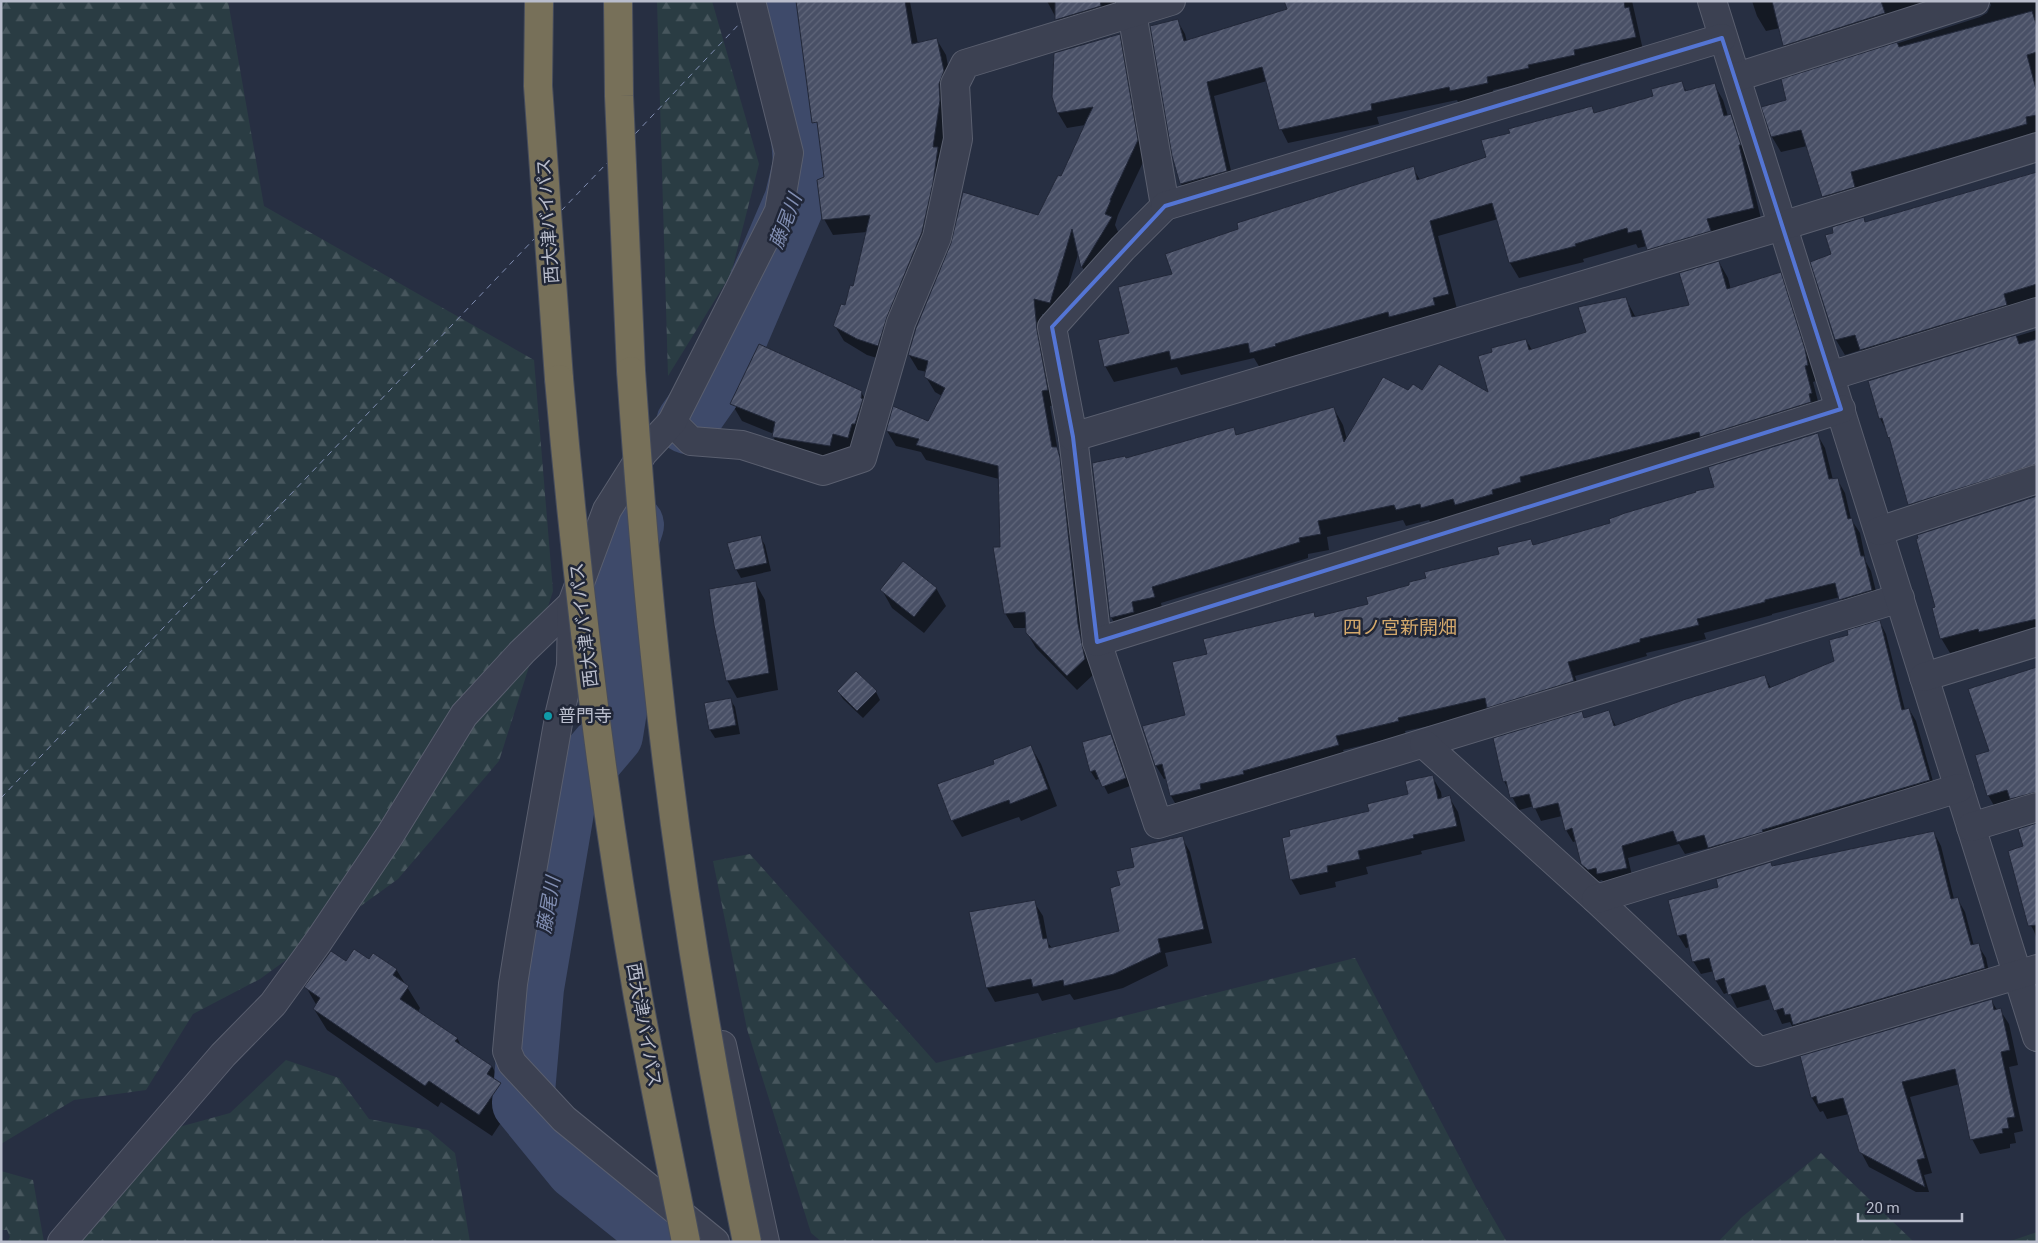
<svg xmlns="http://www.w3.org/2000/svg" width="2038" height="1243" font-family="Roboto,'Noto Sans JP',sans-serif">
<style>
.forest{fill:url(#forest-firs)}
.shadow{fill:#0007}
.lines{fill:none;stroke-linecap:round;stroke-linejoin:round}
.river{stroke:#3e4a6a;stroke-width:62}
.ferry{stroke:#818eb2;stroke-width:1;stroke-dasharray:6 5;stroke-linecap:butt}
.building{fill:url(#building-hatch);stroke:#222839}
.minor-casing{stroke:#5a5f6f;stroke-width:30}
.highway-casing{stroke:#464c5c;stroke-width:30}
.minor{stroke:#3c4152;stroke-width:28}
.highway{stroke:#777059;stroke-width:28}
.highway-bridge-casing{stroke:#464c5c;stroke-width:30;stroke-linecap:butt}
.highway-bridge{stroke:#777059;stroke-width:28}
.marked{fill:none;stroke:#5475d4;stroke-width:4;stroke-linejoin:round}
.culture-dot{fill:#0f9aa8;stroke:#202637;stroke-width:2}
.labels{text-anchor:middle;stroke-width:5;stroke-linejoin:round;paint-order:stroke}
.street-label{font-size:18px;fill:#b9bdcc;stroke:#202637}
.poi-label{font-size:18px;fill:#b9bdcc;stroke:#202637;text-anchor:start}
.water-label{font-size:19px;font-style:italic;fill:#818eb2;stroke:#202637}
.neighbourhood-label{font-size:19px;fill:#d4a96c;stroke:#202637}
</style>
<defs>
<pattern id="forest-firs" width="22" height="20" patternUnits="userSpaceOnUse" patternTransform="scale(1.25)"><rect width="22" height="20" fill="#2a3c43"/><path d="M5 1l3.5 6h-7zM16 11l3.5 6h-7z" fill="#47565d"/></pattern>
<pattern id="building-hatch" width="6" height="6" patternUnits="userSpaceOnUse" patternTransform="scale(1.25)"><rect width="6" height="6" fill="#495066"/><path d="M-1 1l2-2M0 6l6-6M5 7l2-2" fill="none" stroke="#61677b"/></pattern>
</defs>
<rect width="100%" height="100%" fill="#272f42"/>
<g class="forest">
<path d="M1,1H228L264,206L534,360L553,591L499,761L398,879L260,979L193,1014L146,1090L74,1100L1,1144Z"/>
<path d="M657,1H712L759,164L731,274L668,376Z"/>
<path d="M750,854L936,1063L1355,958L1478,1192L1507,1242H822L811,1233L747,1029L713,861Z"/>
<path d="M286,1060L339,1078L369,1119L428,1130L455,1153L470,1242H75L179,1127L230,1113Z"/>
<path d="M1821,1153L1914,1242H1718L1742,1217Z"/>
<path d="M1,1171L33,1180L44,1242H7L10,1237L7,1230H1Z"/>
<path d="M2037,1232V1242H2008Z"/>
</g>
<g class="shadow">
<path d="M788,1H912L910,2L918,44L937,40L946,55L952,87L946,164L887,361L867,355L844,341L835,326L846,307L854,288L867,232L833,235L824,219L826,178L820,135L813,123L803,43L793,28Z"/>
<path d="M1047,1H1121L1065,35Z"/>
<path d="M1308,1H1632L1643,50L1580,64L1582,69L1535,78L1536,81L1493,90L1495,96L1459,104L1457,100L1377,117L1379,124L1288,143L1281,129L1267,81L1214,96L1234,184L1189,197L1181,184L1174,156L1177,20L1185,34L1187,42L1288,10Z"/>
<path d="M1752,1H1978L1793,60L1784,45L1780,28L1766,31L1757,16Z"/>
<path d="M1989,1H2037V139L1859,187L1863,202L1832,212L1823,197L1807,146L1781,152L1772,137L1763,107L1788,101L1783,80L1980,17L1987,13L1991,5Z"/>
<path d="M1119,35L1128,50L1146,156L1118,215L1115,225L1119,234L1091,281L1082,267L1079,251L1059,317L1042,314L1045,346L1056,405L1050,406L1058,452L1065,463L1086,641L1093,675L1077,690L1036,648L1027,633V628H1014L1005,613L999,479L926,460L921,452L896,446L887,431L929,422L942,396L935,392L926,377L927,372L918,370L909,355L1038,216L1062,178L1085,125L1067,128L1058,113Z"/>
<path d="M1681,82L1687,92L1714,84L1723,100L1728,116H1731L1740,131L1749,160L1747,161L1762,223L1657,265L1647,246L1638,248L1636,244L1583,259L1584,262L1519,278L1510,263L1498,219L1438,236L1457,309L1314,350L1283,360L1284,362L1260,368L1254,358L1181,375L1177,367L1114,382L1105,366L1173,274L1413,168L1420,180L1487,158L1511,134L1591,107L1595,114L1654,97Z"/>
<path d="M2037,173V313L1870,365L1861,350L1845,355L1836,340L1812,263L1832,254L1835,234L1863,219L1866,223Z"/>
<path d="M1719,262L1728,278L1731,290L1780,273L1789,289L1813,366L1816,381L1813,382L1820,409L1431,523L1429,520L1406,526L1403,520L1327,537L1329,550L1308,554V558L1161,603L1163,613L1120,633L1111,617L1126,459L1233,429L1237,436L1334,409L1343,425L1347,440L1408,392L1490,395L1526,340L1532,350L1587,333L1626,299L1636,318L1691,306Z"/>
<path d="M2037,330V480L1918,519L1909,504L1892,443L1880,418L1870,381Z"/>
<path d="M861,392L871,409L865,441L839,463L783,454L773,437L774,434L742,421L732,404Z"/>
<path d="M1817,434L1825,448L1833,480L1837,479L1845,493L1851,519L1860,533L1866,562L1871,571L1879,604L1848,613L1840,597L1772,614V615L1704,633L1706,639L1646,653L1647,656L1575,676L1581,695L1405,731L1406,735L1343,750L1346,758L1179,810L1171,796L1167,778L1164,779L1156,766L1143,727L1187,716L1208,655L1314,614L1316,618L1369,605L1411,586L1500,555L1531,540L1534,546L1611,523L1715,488Z"/>
<path d="M2037,497V636L1986,644L1950,653L1941,638L1937,607Z"/>
<path d="M760,537L765,545L771,571L741,578L736,569Z"/>
<path d="M755,582L765,600L778,690L737,698L727,680Z"/>
<path d="M936,588L946,606L924,633L892,608L882,590Z"/>
<path d="M1880,622L1886,634L1905,710L1909,709L1916,721L1936,792L1716,860L1709,848L1685,854L1679,844L1628,858L1633,880L1606,886L1602,880L1595,882L1589,877L1582,864L1576,841L1573,842L1566,830L1562,816L1541,821L1534,806L1519,810L1504,781L1582,713L1585,719L1608,711L1616,726L1765,677L1771,688L1835,662L1850,636Z"/>
<path d="M2037,668V809L1997,811L1988,795L1991,752Z"/>
<path d="M838,691L876,692L880,700L863,718L843,699Z"/>
<path d="M730,699L735,707L740,734L715,738L710,730L705,704Z"/>
<path d="M1111,736L1116,744L1130,786L1108,794L1100,778L1096,780L1091,772L1083,743Z"/>
<path d="M1031,747L1041,764L1057,806L1021,821L1019,817L962,837L952,820L996,765Z"/>
<path d="M1432,776L1441,792L1442,799L1449,797L1458,812L1465,841L1421,851L1422,854L1366,867L1368,874L1335,882L1336,887L1300,895L1291,879L1370,811L1410,795Z"/>
<path d="M2037,825V940L2034,931L2026,917L2025,847Z"/>
<path d="M1934,833L1941,846L1954,899L1957,898L1965,912L1974,946L1978,945L1986,958L1991,982L1793,1028L1790,1022L1782,1024L1771,999L1737,1008L1729,992L1724,994L1716,981L1714,971L1701,974L1693,961L1690,947L1686,948L1678,935L1720,888L1772,867Z"/>
<path d="M1182,838L1190,852L1212,943L1165,953L1168,966L1123,988L1074,1000L1070,994L1042,1001L1038,993L995,1002L987,988L970,913L1034,902L1043,916L1048,943L1052,948L1121,932V886L1135,868Z"/>
<path d="M370,961L396,969L420,1008L418,1012L457,1038L462,1047L492,1066L512,1106L492,1136L441,1102L438,1107L327,1030L314,1009L317,1006L306,987L346,963Z"/>
<path d="M1991,1000L1997,1010H2000L2009,1024L2018,1065L2009,1067L2023,1131L2014,1133L2016,1143L2010,1144V1148L1980,1154L1972,1139L1960,1084L1910,1097L1932,1173L1924,1175L1929,1192H1916L1869,1167L1861,1152L1849,1114L1827,1119L1823,1111L1820,1112L1812,1098Z"/>
</g>
<g class="lines">
<g class="river">
<path d="M687,423L720,376L795,201L804,164L801,124L771,1"/>
<path d="M633,525L613,587L621,679L612,735L567,788L533,988L523,1103L576,1168L668,1242"/>
</g>
<g class="ferry">
<path d="M635,134L742,21"/>
<path d="M561,211L608,162"/>
<path d="M1,798L535,238"/>
</g>
</g>
<g class="building">
<path d="M796,1H905L912,44L937,38L944,71L939,84L940,100L933,147H938L933,183L922,232L887,317L878,346L857,339L833,326L841,304L845,305L850,285L853,286L870,215L822,220L817,180L824,177L817,122L812,123Z"/>
<path d="M1055,1H1100L1101,6L1055,20Z"/>
<path d="M1284,1H1624L1625,8L1629,7L1636,37L1574,50L1575,55L1528,65L1529,68L1487,77L1488,83L1450,91L1449,87L1371,104L1372,110L1279,130L1262,67L1207,82L1227,171L1180,184L1172,156L1150,26L1178,19L1184,41L1287,9Z"/>
<path d="M1772,1H1881L1885,13L1783,46Z"/>
<path d="M2032,11L2037,27V52L2027,55L2037,93V115L2026,117L2027,124L1851,172L1855,187L1822,197L1801,130L1771,137L1761,107L1786,100L1781,79L1897,42L1899,47Z"/>
<path d="M1120,34L1138,140L1110,200H1111L1105,214L1112,217L1081,268L1072,229L1050,303L1034,299L1037,330L1048,390L1042,391L1052,447H1057L1060,458L1078,624L1085,659L1067,676L1026,633L1025,612L1004,614L993,547H1000L998,466L916,445L919,439L886,431L893,406L928,421L945,388L924,377L928,361L908,355L916,328L951,243L963,192L1038,215L1058,175L1061,176L1088,117L1093,107L1057,113L1052,97L1054,53Z"/>
<path d="M1682,81L1685,91L1715,83L1724,116L1731,114L1741,145H1739L1754,208L1707,219L1711,231L1647,250L1641,230L1628,233L1627,228L1575,244L1576,246L1509,263L1492,203L1430,221L1449,294L1433,298L1435,305L1389,317L1388,312L1305,335L1275,344L1276,346L1250,353L1248,343L1171,360L1169,351L1104,367L1098,340L1129,333L1118,287L1172,274L1165,254L1238,229L1237,223L1414,166L1417,180L1486,157L1481,140L1510,133L1508,129L1592,106L1594,113L1653,96L1651,89Z"/>
<path d="M2037,172V284L2004,294L2007,305L1860,350L1855,335L1835,340L1810,262L1831,254L1825,235L1833,233L1832,227L1864,217L1865,222Z"/>
<path d="M1719,261L1727,289L1781,272L1805,349L1808,365L1805,366L1812,393L1809,394L1811,402L1700,437L1699,432L1520,477L1521,482L1492,490L1493,494L1455,505L1453,499L1421,508L1420,504L1396,510L1394,505L1318,521L1321,534L1299,538L1300,542L1152,587L1155,597L1132,602L1134,612L1110,618L1092,463L1125,456L1126,458L1234,427L1236,435L1334,407L1344,442L1383,377L1408,390L1413,384L1422,390L1439,364L1488,392L1478,356L1492,352L1491,348L1526,339L1529,350L1586,332L1578,307L1626,297L1632,317L1689,305L1679,273Z"/>
<path d="M2016,335L2019,344L2037,339V464L1908,505L1889,437L1888,438L1882,418L1879,419L1868,381Z"/>
<path d="M759,344L862,391L861,398L863,399L855,424H852L848,438L833,434L830,446L772,437L775,422L730,404Z"/>
<path d="M1818,433L1829,479L1838,478L1848,519L1852,518L1861,556H1864L1872,590L1839,600L1835,583L1765,600V602L1697,619L1699,625L1640,639V642L1568,662L1574,681L1487,708L1485,698L1398,718L1399,721L1336,736L1339,745L1243,771L1244,774L1200,784L1201,789L1170,796L1162,764L1155,766L1142,726L1185,715L1172,662L1207,654L1203,639L1314,612L1315,617L1368,604L1366,597L1409,585V582L1426,578L1424,572L1499,554L1497,547L1531,539L1533,545L1610,523L1609,519L1625,513L1696,492L1695,491L1714,487L1708,467Z"/>
<path d="M2037,496V619L1979,632L1978,629L1940,639L1932,608L1935,607L1916,539L1918,538L1917,535Z"/>
<path d="M761,535L767,563L735,570L727,543Z"/>
<path d="M903,561L937,588L914,617L880,590Z"/>
<path d="M756,581L769,673L726,681L714,625L709,589Z"/>
<path d="M1880,620L1902,710L1909,708L1930,780L1762,830L1763,832L1708,848L1704,835L1677,842L1673,831L1622,846L1627,868L1597,874L1596,868L1588,870L1581,864L1572,828L1565,831L1558,803L1533,809L1529,794L1510,798L1506,781L1503,782L1493,738L1582,711L1584,718L1609,710L1614,726L1683,700L1765,675L1769,688L1834,661L1829,640L1848,635L1847,630Z"/>
<path d="M2037,667V792L2010,799L2007,790L1987,796L1975,755L1989,751L1968,689Z"/>
<path d="M856,671L877,691L857,711L837,691Z"/>
<path d="M731,698L736,725L709,730L704,703Z"/>
<path d="M1111,734L1126,778L1102,787L1095,770L1090,772L1082,742Z"/>
<path d="M1031,745L1048,789L1010,804L1009,800L951,821L937,784L994,764L993,760Z"/>
<path d="M1433,775L1438,799L1450,795L1457,826L1413,835L1414,838L1358,851L1360,859L1327,866L1328,872L1290,880L1282,838L1290,836L1289,830L1369,811L1367,804L1408,794L1405,781Z"/>
<path d="M2037,823V925L2028,926L2008,851L2023,846L2018,829Z"/>
<path d="M1934,831L1951,899L1958,897L1971,945L1979,943L1985,968L1793,1025L1790,1014L1785,1015L1783,1008L1774,1011L1765,985L1728,995L1724,978L1715,981L1709,958L1692,962L1686,934L1677,936L1668,900L1718,887L1716,879L1771,862L1772,866Z"/>
<path d="M1183,836L1204,929L1158,939L1161,952L1114,974L1064,986L1063,980L1033,987L1031,979L986,988L969,912L1035,900L1043,939L1047,938L1049,948L1119,931L1110,888L1120,885L1116,871L1134,867L1130,848Z"/>
<path d="M354,949L369,959L373,953L397,969L393,975L409,986L400,999L458,1038L455,1041L492,1066L487,1074L501,1083L479,1115L429,1081L425,1086L313,1009L320,998L304,987L331,951L346,961Z"/>
<path d="M1992,999L1994,1010L2001,1008L2010,1050L2001,1052L2015,1117L2007,1118L2009,1128L2002,1129L2003,1133L1970,1140L1955,1069L1902,1082L1925,1158L1917,1160L1925,1187L1859,1152L1843,1098L1818,1104L1816,1096L1811,1098L1800,1056Z"/>
</g>
<g class="lines">
<g class="minor-casing">
<g id="minor">
<path d="M1130,1L1165,206L1123,248L1052,327L1073,437L1097,642L1158,824L1900,598"/>
<path d="M1712,1L2037,1037"/>
<path d="M1737,77L1975,1"/>
<path d="M1165,206L1722,38"/>
<path d="M1830,376L2037,312"/>
<path d="M672,422L691,441L742,445L823,471L862,458L901,323L937,237L958,139L955,84L965,64L1171,1"/>
<path d="M1073,437L1782,226L2037,147"/>
<path d="M1879,531L2037,479"/>
<path d="M1097,642L1841,409"/>
<path d="M1924,677L2037,642"/>
<path d="M1424,744L1596,899L1759,1052L2037,969"/>
<path d="M1971,827L2037,807"/>
<path d="M1596,899L1959,788"/>
<path d="M722,1045L765,1242"/>
<path d="M62,1242L223,1055L273,1004L318,942L390,835L464,715L522,652L572,604"/>
<path d="M715,1242L564,1119L512,1063L507,1051L513,984L521,934L560,712L571,666L572,604L607,510L643,453L672,422L779,211L789,153L751,1"/>
</g>
</g>
<g class="highway-casing">
<g id="highway">
<path d="M539,1L538,86L559,379"/>
<path d="M618,1L619,96L631,371"/>
</g>
</g>
<use href="#minor" class="minor"/>
<use href="#highway" class="highway"/>
<g class="highway-bridge-casing">
<g id="highway-bridge">
<path d="M631,371C638,472 646,573 657,675C677,865 708,1054 747,1242"/>
<path d="M559,379C577,586 602,792 638,997C653,1079 670,1160 686,1242"/>
</g>
</g>
<use href="#highway-bridge" class="highway-bridge"/>
</g>
<path class="marked" d="M1722,38L1841,409L1097,642L1073,437L1052,327L1165,206Z"/>
<circle class="culture-dot" cx="548" cy="716" r="5"/>
<g class="labels">
<g class="street-label">
<text transform="translate(548 221) rotate(-94)" y="6">西大津バイパス</text>
<text transform="translate(584 625) rotate(-97)" y="6">西大津バイパス</text>
<text transform="translate(644 1025) rotate(80)" y="6">西大津バイパス</text>
</g>
<g class="poi-label">
<text x="558" y="722">普門寺</text>
</g>
<g class="water-label">
<text transform="translate(785 221) rotate(-69)" y="7">藤尾川</text>
<text transform="translate(548 905) rotate(-80)" y="7">藤尾川</text>
</g>
<g class="neighbourhood-label">
<text x="1400" y="634">四ノ宮新開畑</text>
</g>
</g>
<rect width="2038" height="1243" fill="none" stroke="#b9bdcc" stroke-width="5"/>
<path d="M1858 1213v8h104v-8" fill="none" stroke="#b9bdcc" stroke-width="2.5"/>
<text x="1866" y="1213" font-size="15" fill="#b9bdcc" stroke="#202637" stroke-width="4" paint-order="stroke">20 m</text>
</svg>
